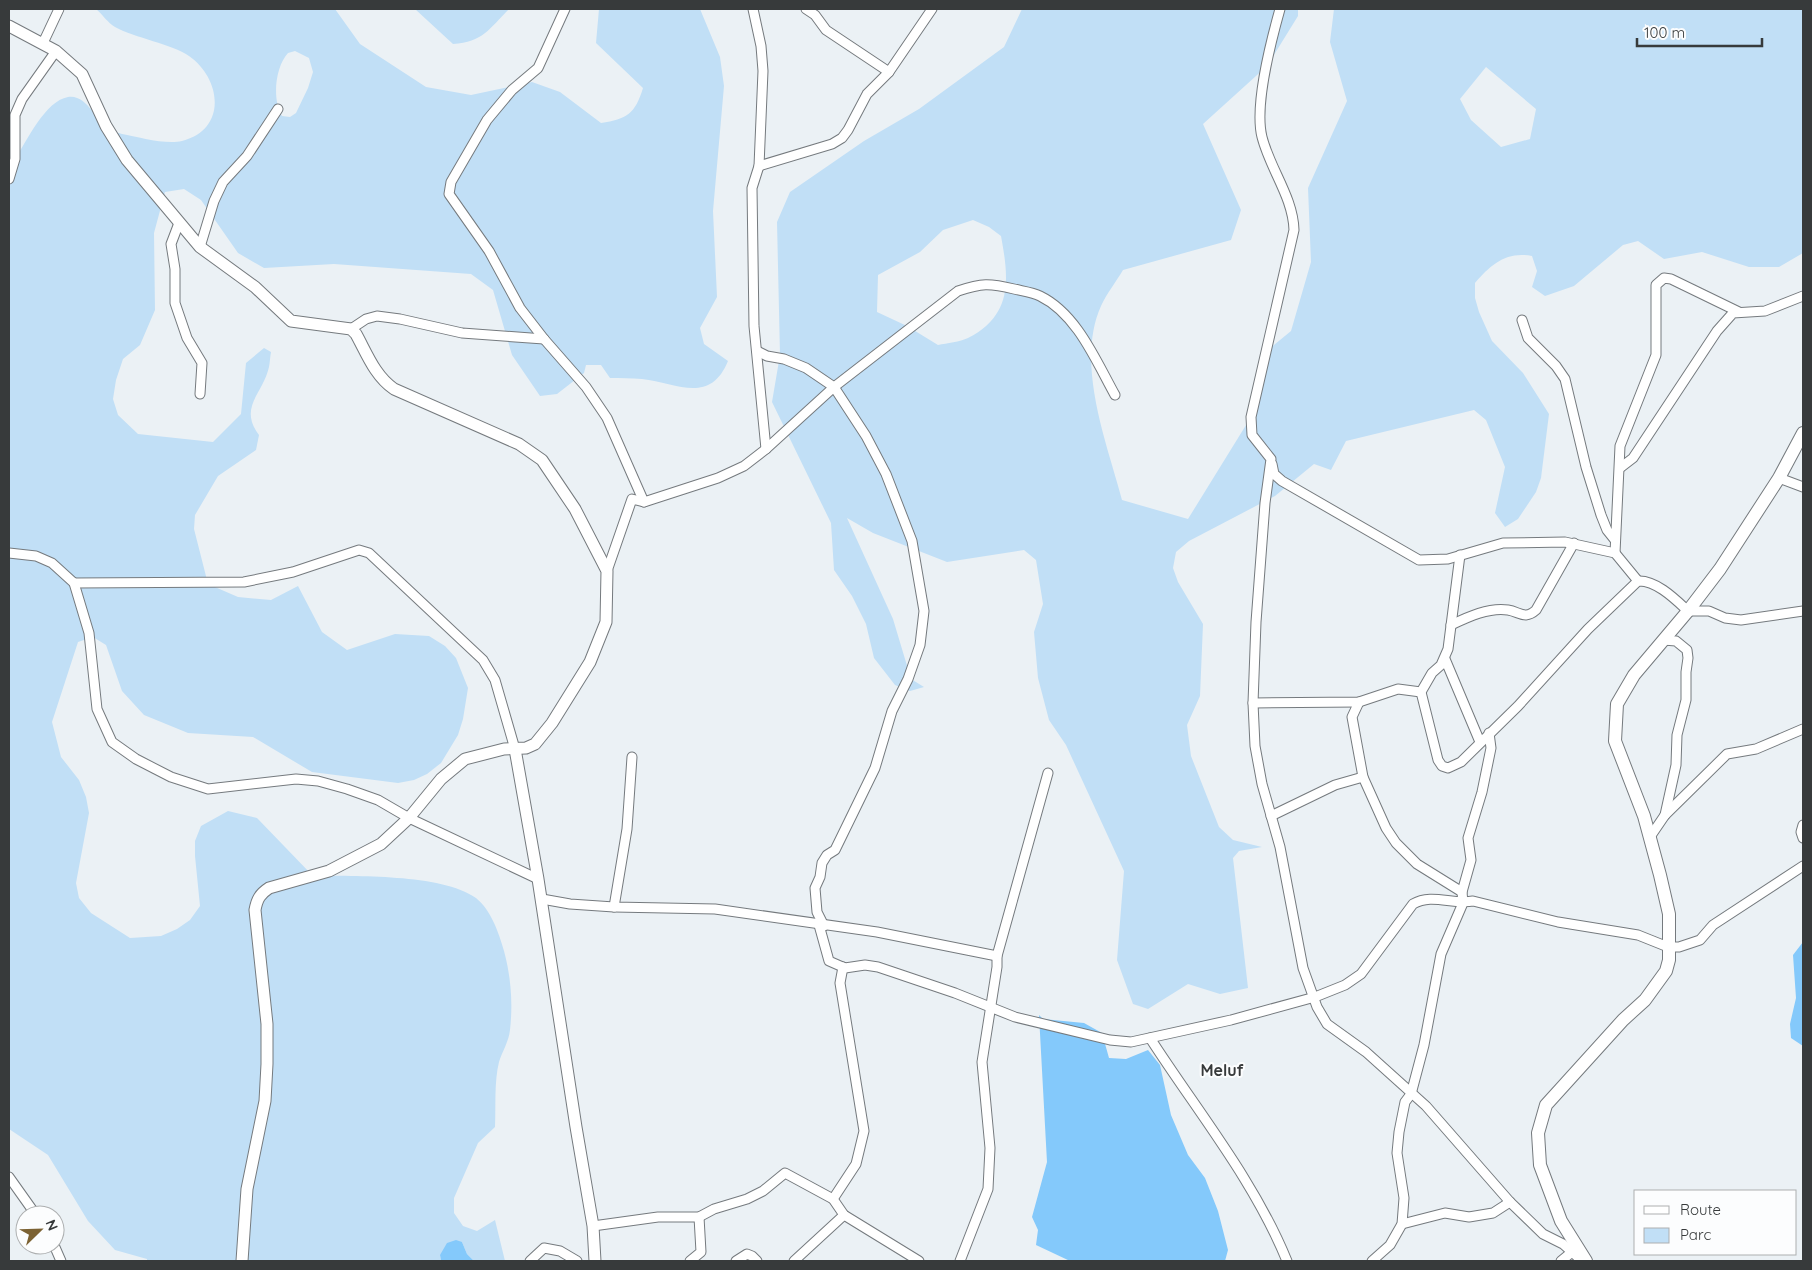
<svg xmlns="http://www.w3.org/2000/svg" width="1812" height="1270" font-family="Quicksand,sans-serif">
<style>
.green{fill:#c1dff6;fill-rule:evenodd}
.forest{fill:#84c9fb}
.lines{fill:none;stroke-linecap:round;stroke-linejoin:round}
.minor-casing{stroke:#757a7e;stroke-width:11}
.tertiary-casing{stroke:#757a7e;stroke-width:13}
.secondary-casing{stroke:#757a7e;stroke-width:14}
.minor{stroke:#fff;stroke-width:9}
.tertiary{stroke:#fff;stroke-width:11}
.secondary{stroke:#fff;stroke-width:12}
.labels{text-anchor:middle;stroke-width:4;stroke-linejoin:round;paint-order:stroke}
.quarter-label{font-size:16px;font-weight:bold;fill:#373a3b;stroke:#fcfdfe}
</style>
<rect width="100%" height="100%" fill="#ebf1f5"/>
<g class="green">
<path d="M96,9H335L360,44L426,87L471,95L532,82L560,92L601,123C627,119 635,114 643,88L596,43L599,9H700L720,57L724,86L713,211L717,297L700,328L704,344L728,361C710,405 677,383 642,379C631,378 621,378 610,378L601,365H586L584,373L557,394L540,396L512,355L493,290L471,274L334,264L264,268L238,253L201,200L184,189L165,192L154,233L155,310L140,345L123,359L116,380L113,399L118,415L138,434L213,442L241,414L246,363L264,348L271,352C270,357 270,362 269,367C263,394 238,407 259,435L256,450L218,476L195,515L194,529L208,584L238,597L271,600L298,586L322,632L347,650L395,634L429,636L445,646L456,658L468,688L463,719L458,735L441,763L427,774L414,780L398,783L312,772L253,737L188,733L144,715L122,691L106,645L93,637L78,642L52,722L61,757L79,780L86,797L89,813L76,883L79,898L91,913L130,938L161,936L177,929L190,920L200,906L195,856V841L201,826L228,811L257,818L312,875C355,877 441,873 476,898C491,910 499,933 504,951C511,977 513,1003 510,1030C509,1041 502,1052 499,1062C494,1082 496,1107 495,1127L478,1143L454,1198V1213L463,1226L477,1231L495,1220L505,1261H474L467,1254L462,1242L440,1255L441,1261H147V1259L115,1250L88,1221L48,1155L9,1129V162L15,159C27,141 45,101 68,97C88,94 96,123 111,131C114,132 119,133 122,134C138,137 166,145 182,141C227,130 222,79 189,56C172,44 135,38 115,27C108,23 102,14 96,9ZM295,51L309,58L313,72L308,88L296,113L290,117L282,116C272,100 275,67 288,53Z"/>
<path d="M415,9H509C489,29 483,42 453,44Z"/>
<path d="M1022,9H1298V16L1267,66L1203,124L1241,210L1231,240L1123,270C1116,282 1107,293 1101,306C1075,364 1107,443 1122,500L1188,519L1251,417L1268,350L1291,331L1311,262L1308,188L1347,101L1330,42L1334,9H1803V253L1779,267H1749L1702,252L1664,259L1638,241L1623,245L1574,286L1545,296L1532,287L1537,271L1532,256C1507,251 1491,264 1475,283V298L1479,312L1492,341L1523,373L1549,414L1541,478L1536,492L1518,519L1505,527L1495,513L1505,467L1486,420L1474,410L1346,441L1331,470L1314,464L1275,496L1189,541L1176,552L1173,568L1178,582L1203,624L1200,696L1187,725L1191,756L1219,827L1233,840L1262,847L1239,851L1233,858L1248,988L1220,994L1188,984L1148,1009L1133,1004L1117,960L1124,871L1066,745L1049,720L1038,678L1034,632L1043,604L1036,560L1024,550L947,562L873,533L847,518L893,619L911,679L924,687L910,691L895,685L874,658L866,624L852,596L834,570L831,523L772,402L780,355L777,222L790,192L864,141L919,109L1004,47ZM1486,67L1536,109L1530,139L1501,147L1471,120L1460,99ZM973,220L989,227L1001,236C1009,279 1013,315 968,338C960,342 947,343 938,345L907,326L877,312L878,275L920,252L943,230Z"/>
</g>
<g class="forest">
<path d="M1803,942V1046L1791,1038L1790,1024L1796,998L1793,955Z"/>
<path d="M1039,1015L1043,1019L1084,1023L1102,1033L1109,1058L1126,1059L1148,1050L1160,1065L1171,1115L1188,1155L1205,1178L1218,1211L1228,1250L1225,1261H1070L1036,1245L1038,1230L1032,1217L1047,1162Z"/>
<path d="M456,1240L462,1242L467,1254L474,1261H441L440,1255L447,1243Z"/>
</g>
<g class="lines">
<g class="minor-casing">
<g id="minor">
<path d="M565,9L538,68L512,90L487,120L451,182L449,194L489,251L520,308L544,339L586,387L607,418L644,502"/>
<path d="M753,9L761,46L763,71L759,166L752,188L754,326L766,449"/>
<path d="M806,9L815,15L826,30L889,72"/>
<path d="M1280,9C1271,41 1254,105 1262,137C1270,169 1293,197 1294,230L1251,417L1252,435L1271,459L1265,503L1256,622L1253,703L1255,746L1262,784L1280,847L1303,968L1317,1007L1327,1024L1366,1052L1426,1106L1510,1202L1543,1234L1563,1244L1582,1261"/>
<path d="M43,43L59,9"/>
<path d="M759,166L832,144L842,138L848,130L867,94L889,72L932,9"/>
<path d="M9,179L15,159V115L22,99L56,51"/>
<path d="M179,223L171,244L175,269V303L187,338L202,363L200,394"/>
<path d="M200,247L214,201L223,182L247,156L278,109"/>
<path d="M1522,320L1528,338L1556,366L1565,379L1586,467L1601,515L1607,530L1615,540"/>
<path d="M351,329L366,319L377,316L400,319L462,333L544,339"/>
<path d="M757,351L767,356L784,359L806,368L834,387L866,436L886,474L912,541L924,611L920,645L908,679L892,711L875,768L835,850L827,855L822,863L820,877L815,888L817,912L824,926"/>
<path d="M1272,464L1274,474L1282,481L1419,560L1448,559L1503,543L1565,542L1615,553L1638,581"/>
<path d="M1620,468L1633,458L1717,331L1733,313L1765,311L1803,296"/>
<path d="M1779,478L1803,487"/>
<path d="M9,553L36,556L52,563L74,583L89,633L97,709L112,742L136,759L171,777L208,789L296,779L318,781L347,789L378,800L409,818L538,879"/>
<path d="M1615,553L1620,446L1656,355V285L1664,278L1671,279L1739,312"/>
<path d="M1460,555L1448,649L1441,665L1432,673L1421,692L1438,760L1442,766L1448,768L1461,762L1518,706L1588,629L1638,581C1656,580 1675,599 1688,611H1709L1725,618L1741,620L1803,611"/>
<path d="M607,571L632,499L644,502L718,478L744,466L766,449L834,387L958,291C982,283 989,283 1014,289C1022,291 1032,292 1040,296C1077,314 1096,361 1115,395"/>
<path d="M74,583L244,582L293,572L359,550L369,553L483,660L495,680L515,749"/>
<path d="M1451,625C1468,617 1489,607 1508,610C1520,612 1525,620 1536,610L1574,543"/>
<path d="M1663,640L1676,641L1687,650L1688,658L1686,672V700L1677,735L1676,765L1665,815"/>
<path d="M1445,659L1480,742"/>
<path d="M1359,702L1352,717L1363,777L1386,828L1396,843L1417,864L1462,892"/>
<path d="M1253,703L1359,702L1398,689L1421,692"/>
<path d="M1271,816L1335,785L1363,777"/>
<path d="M1803,825L1801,832L1803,838"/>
<path d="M1650,837L1665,815L1727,754L1756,749L1803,729"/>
<path d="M542,899L570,904L614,907L715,909L877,932L997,956"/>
<path d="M614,907L627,829L632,757"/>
<path d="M819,925L829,961L845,968L865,965L878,967L955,993L1015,1017L1110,1040L1131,1042L1231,1020L1315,997L1345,985L1361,974L1413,904C1432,893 1452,905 1473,901L1558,922L1638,935L1668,947H1679L1700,940L1713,925L1803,866"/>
<path d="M1150,1038C1197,1111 1254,1180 1287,1261"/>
<path d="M9,1177L36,1215"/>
<path d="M833,1199L856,1164L864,1131L840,983L843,967"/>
<path d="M1402,1224L1445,1213L1469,1217L1493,1213L1510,1202"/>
<path d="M593,1226L658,1217H699L714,1209L747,1199L763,1191L785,1173L833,1199L844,1215L919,1261"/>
<path d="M54,1245L61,1261"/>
<path d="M530,1261L544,1248L560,1251L577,1261"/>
<path d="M690,1261L701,1252L699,1217"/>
<path d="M736,1261L747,1254L752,1256L757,1261"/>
<path d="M794,1261L844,1215"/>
<path d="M960,1261L988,1189L990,1148L982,1062L997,967V956L1048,773"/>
<path d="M1372,1261L1390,1245L1402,1224L1404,1198L1397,1153L1399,1132L1405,1102L1411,1094L1424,1045L1441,954L1463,903L1462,892L1471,860L1468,838L1482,792L1491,748L1489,733"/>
<path d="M1561,1261L1572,1252"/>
</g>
</g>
<g class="tertiary-casing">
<g id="tertiary">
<path d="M9,26L56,51L82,74L106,126L127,160L200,247L255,287L291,321L351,329L356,334C367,354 375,376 394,389L519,444L542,460L575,509L607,571L606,622L590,662L552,723L535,744L526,748L504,749L465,759L441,779L409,818L381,844L329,871L269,888C260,894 257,899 255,910L267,1024V1064L265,1101L247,1189L242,1261"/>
<path d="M515,749L538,879L576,1127L593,1226L595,1261"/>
</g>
</g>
<g class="secondary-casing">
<path id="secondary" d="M1586,1261L1561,1221L1540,1165L1538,1133L1546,1105L1623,1020L1645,1000L1666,971L1669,960V914L1660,875L1644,816L1615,741L1617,704L1634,675L1688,611L1720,569L1779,478L1803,433"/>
</g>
<use href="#minor" class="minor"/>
<use href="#tertiary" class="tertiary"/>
<use href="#secondary" class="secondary"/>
</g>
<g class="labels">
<g class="quarter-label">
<text x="1222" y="1076">Meluf</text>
</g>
</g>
<rect width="1812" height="1270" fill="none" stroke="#373a3b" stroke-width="20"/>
<rect x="1634" y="1190" width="162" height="65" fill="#fcfdfe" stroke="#adafb0"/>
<rect x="1644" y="1206" width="25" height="8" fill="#ffffff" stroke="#adafb0"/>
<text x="1680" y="1215" font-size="15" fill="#373a3b">Route</text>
<rect x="1644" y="1228" width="25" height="15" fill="#c1dff6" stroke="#adafb0"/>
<text x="1680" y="1240" font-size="15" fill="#373a3b">Parc</text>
<g transform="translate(40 1230) rotate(67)"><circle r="24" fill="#fcfdfe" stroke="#adafb0"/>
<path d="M0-4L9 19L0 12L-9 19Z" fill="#7c6233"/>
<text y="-8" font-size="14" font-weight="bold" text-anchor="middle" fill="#373a3b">N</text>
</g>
<path d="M1637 38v8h125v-8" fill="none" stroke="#373a3b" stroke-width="2.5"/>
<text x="1644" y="38" font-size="15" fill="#373a3b" stroke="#fcfdfe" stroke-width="4" paint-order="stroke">100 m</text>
</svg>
